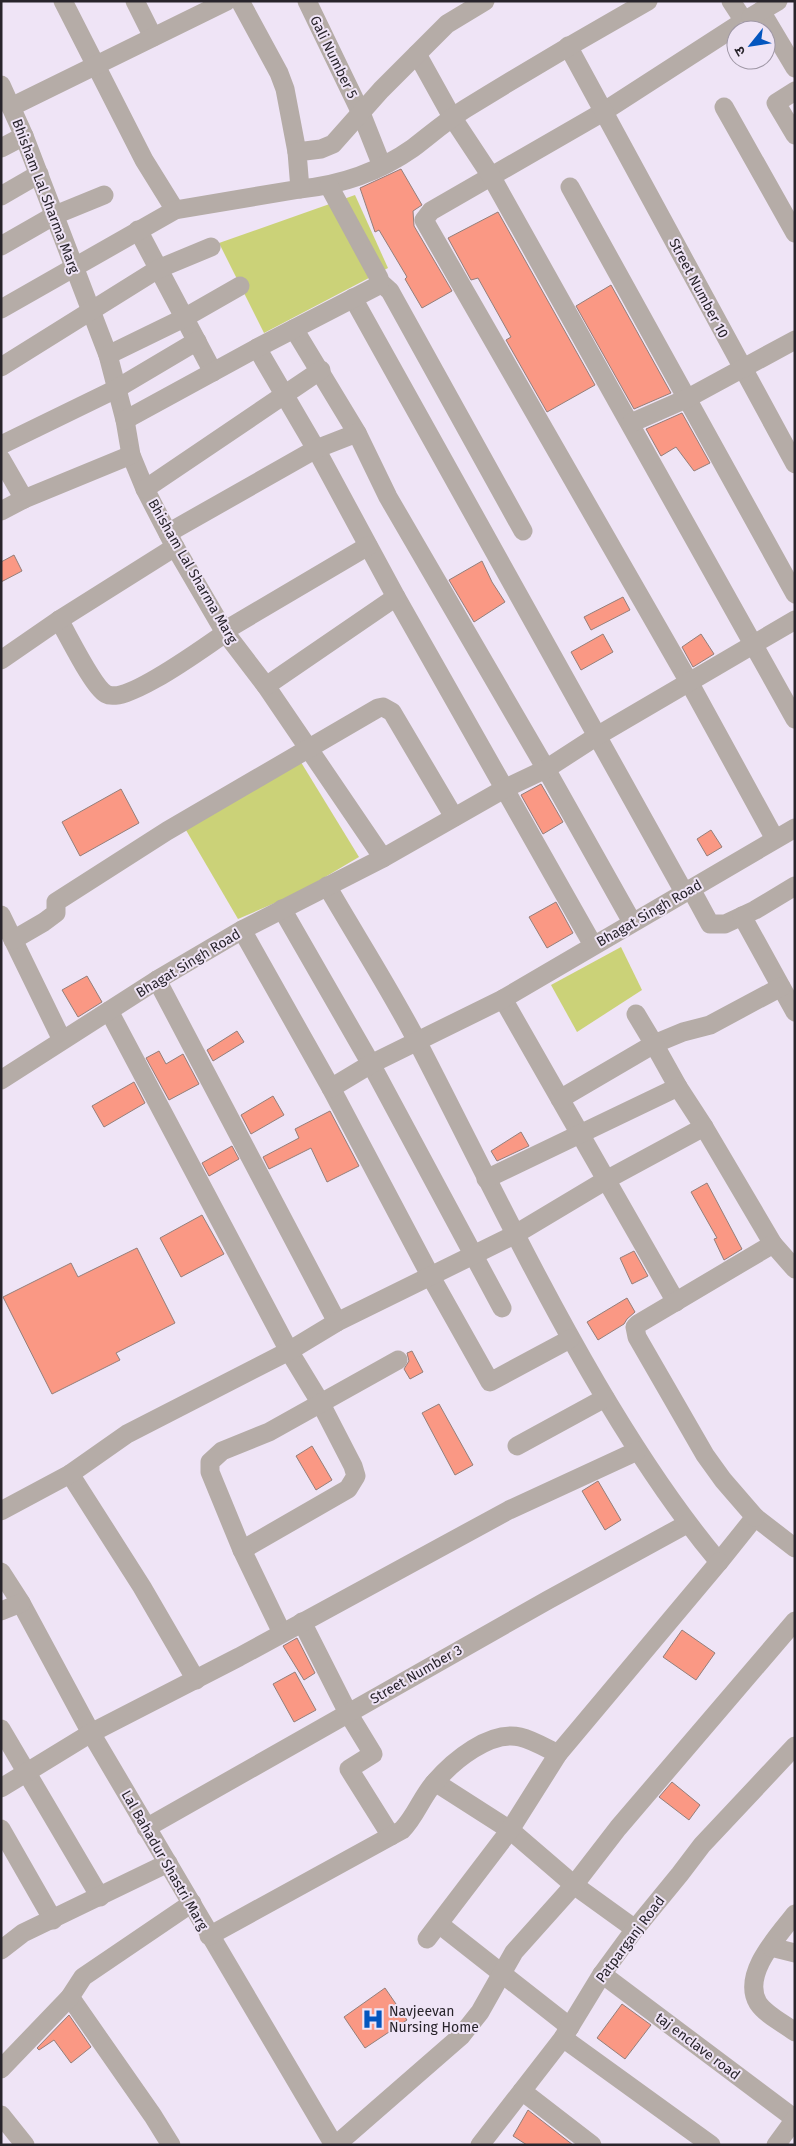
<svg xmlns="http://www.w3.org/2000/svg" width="796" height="2146" font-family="'Fira Sans','Noto Sans Devanagari',sans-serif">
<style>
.green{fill:#cbd278}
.building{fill:#fa9884;stroke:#947f7a}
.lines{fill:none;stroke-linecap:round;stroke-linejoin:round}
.minor{stroke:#b5aca7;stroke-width:19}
.labels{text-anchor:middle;stroke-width:4;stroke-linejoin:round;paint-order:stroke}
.street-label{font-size:14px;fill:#28242b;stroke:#efe4f6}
.poi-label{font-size:14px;fill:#28242b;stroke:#efe4f6;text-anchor:start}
</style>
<rect width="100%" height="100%" fill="#efe4f6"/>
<g class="green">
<path d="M355,195L388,268L264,333L219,243Z"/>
<path d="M299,759L359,857L298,893L238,919L183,825Z"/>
<path d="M621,947L642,990L577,1032L551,985Z"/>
</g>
<g class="building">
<path d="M401,169L422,205L413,211L414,226L452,291L422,308L405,279L407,277L379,230L375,232L360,188Z"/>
<path d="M498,212L595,385L547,412L506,340L511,337L478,278L471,280L448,238Z"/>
<path d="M611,285L671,393L634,409L576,306Z"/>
<path d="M682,413L710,463L694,471L676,447L661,456L646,429Z"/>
<path d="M14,555L22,571L1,582V562Z"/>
<path d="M482,561L492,582L505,602L474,622L449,580Z"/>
<path d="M623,597L630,610L591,630L584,617Z"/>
<path d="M603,634L613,652L581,670L571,652Z"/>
<path d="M701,634L714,654L693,667L682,647Z"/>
<path d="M541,784L563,822L543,834L521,795Z"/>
<path d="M121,789L139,823L80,856L62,822Z"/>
<path d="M711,830L722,847L707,856L697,839Z"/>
<path d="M556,902L573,933L547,948L529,917Z"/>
<path d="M87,976L102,1002L78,1017L62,990Z"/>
<path d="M237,1031L244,1042L213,1061L207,1050Z"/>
<path d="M159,1051L166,1064L183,1054L199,1084L169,1100L146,1058Z"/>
<path d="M134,1082L145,1103L104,1127L92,1106Z"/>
<path d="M273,1096L284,1115L251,1134L241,1115Z"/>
<path d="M330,1111L359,1166L327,1182L311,1148L269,1169L263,1157L299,1138L295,1129Z"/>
<path d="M521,1132L529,1146L497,1161L491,1151Z"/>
<path d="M232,1146L239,1159L209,1176L202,1163Z"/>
<path d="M707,1183L742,1249L724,1260L714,1239L717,1238L691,1192Z"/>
<path d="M202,1215L224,1254L181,1277L160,1238Z"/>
<path d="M137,1248L175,1323L116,1353L120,1360L52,1394L3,1297L71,1263L78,1277Z"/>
<path d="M634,1251L648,1276L632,1284L620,1258Z"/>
<path d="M627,1298L635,1312L627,1319L624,1324L598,1340L587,1322Z"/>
<path d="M412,1351L423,1372L410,1379L404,1369L409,1361L407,1353Z"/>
<path d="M439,1404L473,1465L455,1475L422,1413Z"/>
<path d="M312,1446L332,1480L316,1490L296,1456Z"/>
<path d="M598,1481L621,1520L605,1530L582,1491Z"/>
<path d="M682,1630L715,1653L696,1680L663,1657Z"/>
<path d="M297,1638L315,1673L304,1680L283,1646Z"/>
<path d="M295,1672L316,1710L294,1722L273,1684Z"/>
<path d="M672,1782L700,1805L689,1820L659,1797Z"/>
<path d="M385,1988L407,2020L365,2048L344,2017Z"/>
<path d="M622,2004L651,2025L625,2059L597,2038Z"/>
<path d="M69,2015L91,2047L71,2063L54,2040L39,2050L37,2048Z"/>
<path d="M528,2110L573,2145H527L513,2136Z"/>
</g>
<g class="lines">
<g class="minor">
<path d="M63,1L144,160L175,210"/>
<path d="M135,1L153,37"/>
<path d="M240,1L279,73L285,89L297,152"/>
<path d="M307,1L361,113L382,166"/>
<path d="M731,1L744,21L603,112L431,211L424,220L689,682L775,839"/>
<path d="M761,11L795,68"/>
<path d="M751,17L778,1"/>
<path d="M568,46L795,464"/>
<path d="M417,54L452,117L491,176L795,719"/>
<path d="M1,85L24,136L108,355L125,420L131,455L145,489L175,547L224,631L266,686L383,858"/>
<path d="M795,91L776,103L795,135"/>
<path d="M11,107L227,1"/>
<path d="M724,107L795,233"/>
<path d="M1,148L24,136"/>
<path d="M570,187L795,594"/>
<path d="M300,189C341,185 379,172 413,148C430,135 446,121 465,109C525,72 586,36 648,1"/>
<path d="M1,196L39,174"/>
<path d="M138,230L213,372"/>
<path d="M1,246L55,215L104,195"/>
<path d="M380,282L390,291L523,531"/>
<path d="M353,298L684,892"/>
<path d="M1,309L175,210L300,189L297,152L321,149L333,144L381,90L447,24L485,1"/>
<path d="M294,329L357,433L388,497L546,769L632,922"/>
<path d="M257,348L316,449L396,597L593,945"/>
<path d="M108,355L184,318L240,286"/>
<path d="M1,367L158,269L211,247"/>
<path d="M125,420L257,348L379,285V278L329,186"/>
<path d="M631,423L688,398L795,340"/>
<path d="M1,445L116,389L197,341"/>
<path d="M1,459L24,499"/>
<path d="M145,489L321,370"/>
<path d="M1,511L24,499L131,455"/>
<path d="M168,533L316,449L357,433"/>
<path d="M59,620C68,635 93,687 106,694C126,705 203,648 221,636L224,631L368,546"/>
<path d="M1,660L59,620L175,547"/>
<path d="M266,686L396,597"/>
<path d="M327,886C357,938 390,989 418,1043C477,1157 532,1273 597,1384C634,1447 672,1506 719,1562L755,1517L795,1548"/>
<path d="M691,889L710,924H725L755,910L795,886"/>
<path d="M282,909L371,1064L502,1308"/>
<path d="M1,915L62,1040"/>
<path d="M742,916L795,1012"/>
<path d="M242,930L331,1088L431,1277L490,1382L570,1339"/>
<path d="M13,940L44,922L56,913V902L167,831L378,708L383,707L392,712L454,817"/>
<path d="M157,980L337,1322"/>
<path d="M503,999L676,1302"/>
<path d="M109,1011L289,1351L320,1402L353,1466L356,1476L348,1489L242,1550"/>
<path d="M636,1014L654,1044L683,1032L710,1025L781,987"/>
<path d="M1,1080L157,980L242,930L383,858L504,789L546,769L597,736L795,620"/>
<path d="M331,1088L371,1064L503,999L795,828"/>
<path d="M560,1099L654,1044L678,1087"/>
<path d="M486,1179L678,1087L704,1127"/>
<path d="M517,1446L605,1398"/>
<path d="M70,1474L142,1587L196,1680"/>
<path d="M1,1511L70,1474L127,1434L289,1351L337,1322L514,1235L606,1180L704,1127L773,1244"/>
<path d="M755,1517L723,1480L705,1455L637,1337L635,1327L638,1324L773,1244L795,1269"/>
<path d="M1,1572L21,1603L91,1733L334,2145"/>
<path d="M1,1611L21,1603"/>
<path d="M302,1622L348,1713L373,1754L349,1769L391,1836"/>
<path d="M282,1633L242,1550L210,1472V1462L222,1451L269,1432L398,1360"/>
<path d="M1,1729L100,1897"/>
<path d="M435,1782L510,1830L574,1885L635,1929"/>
<path d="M1,1788L91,1733L239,1657L509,1510L637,1451"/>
<path d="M146,1828L548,1600L687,1524"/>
<path d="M1,1829L53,1920"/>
<path d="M795,1914C779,1935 741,1974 758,2003C766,2015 783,2023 795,2032"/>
<path d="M439,1924L570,2027"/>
<path d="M209,1936L402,1830C416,1816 422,1796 435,1782C453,1761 490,1730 520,1737C533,1740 546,1748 558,1754"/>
<path d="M427,1939L510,1830L558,1754L719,1562"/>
<path d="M771,1947L795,1953"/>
<path d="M1,1950L23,1933L168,1863"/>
<path d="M602,1974L795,2119"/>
<path d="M70,1997L153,2116L171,2145"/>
<path d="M563,2038L711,2145"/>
<path d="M1,2069L70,1997L83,1977L192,1903"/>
<path d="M522,2091L592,2145"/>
<path d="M1,2115L25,2145"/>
<path d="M336,2145L461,2036L480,2012L514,1952L574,1885L618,1828L795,1621"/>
<path d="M480,2145L563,2038L602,1974L635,1929L680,1874L702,1845L795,1746"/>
<path d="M776,2145L795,2119"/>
</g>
</g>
<defs>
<g id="hospital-bare" transform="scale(1.725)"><path d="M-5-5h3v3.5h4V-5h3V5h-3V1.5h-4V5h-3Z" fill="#0456bf" stroke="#efe4f6" stroke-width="2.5" paint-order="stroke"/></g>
</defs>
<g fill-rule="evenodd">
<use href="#hospital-bare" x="373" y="2019"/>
</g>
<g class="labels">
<g class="street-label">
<text transform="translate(334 57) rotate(64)" y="5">Gali Number 5</text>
<text transform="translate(46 196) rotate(69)" y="5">Bhisham Lal Sharma Marg</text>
<text transform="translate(699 288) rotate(62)" y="5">Street Number 10</text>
<text transform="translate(193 571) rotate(60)" y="5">Bhisham Lal Sharma Marg</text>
<text transform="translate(649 913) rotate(-30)" y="5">Bhagat Singh Road</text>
<text transform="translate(188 963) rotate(-31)" y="5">Bhagat Singh Road</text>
<text transform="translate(416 1674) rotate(-30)" y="5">Street Number 3</text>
<text transform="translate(165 1860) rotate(60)" y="5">Lal Bahadur Shastri Marg</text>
<text transform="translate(630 1939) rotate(-53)" y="5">Patparganj Road</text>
<text transform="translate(698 2046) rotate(37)" y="5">taj enclave road</text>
</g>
<g class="poi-label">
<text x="389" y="2016">Navjeevan<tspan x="389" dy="16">Nursing Home</tspan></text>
</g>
</g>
<rect width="796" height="2146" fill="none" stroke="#28242b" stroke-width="5"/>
<g transform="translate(751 45) rotate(240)"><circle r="24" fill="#efe4f6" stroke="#9f97a5"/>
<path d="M0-4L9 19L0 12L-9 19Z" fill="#0456bf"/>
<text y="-8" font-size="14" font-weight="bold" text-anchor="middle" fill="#28242b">उ</text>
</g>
</svg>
